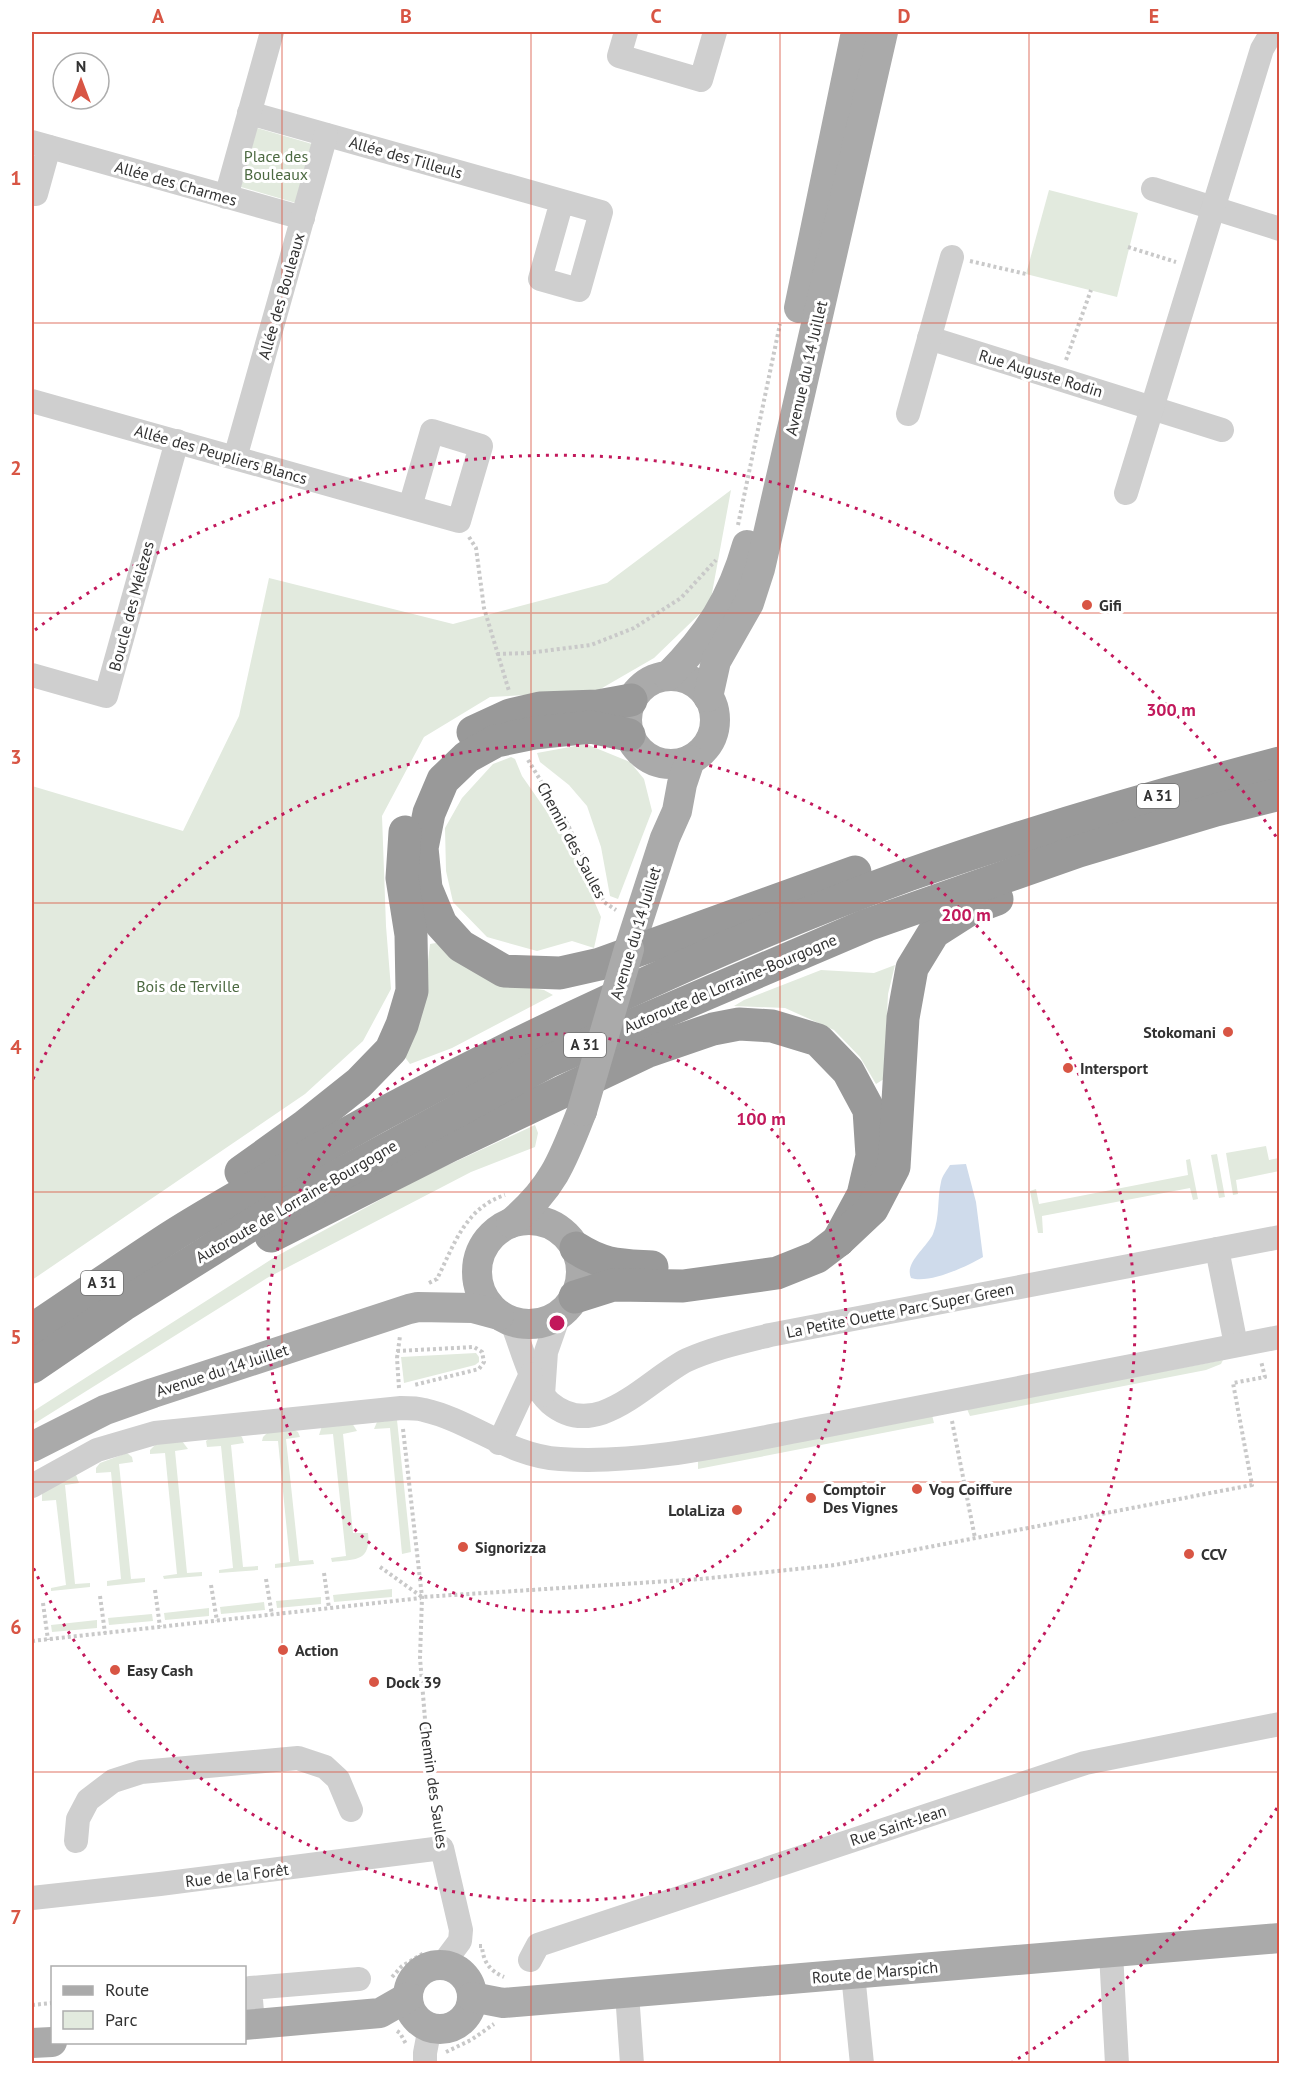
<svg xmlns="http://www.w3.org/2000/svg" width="1311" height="2095" font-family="'PT Sans',sans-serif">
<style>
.green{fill:#e2eade}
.water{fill:#cfdbeb}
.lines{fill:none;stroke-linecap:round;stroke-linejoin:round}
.path{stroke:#c9c9c9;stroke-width:4;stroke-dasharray:3 3;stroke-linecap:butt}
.minor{stroke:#cfcfcf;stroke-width:24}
.major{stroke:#aaa;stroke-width:30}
.highway{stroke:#999;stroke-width:33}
.major-bridge{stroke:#aaa;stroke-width:30}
.grid{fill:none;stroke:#d85544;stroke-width:1.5;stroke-opacity:0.55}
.ring{fill:none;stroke:#c2185b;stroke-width:3;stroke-dasharray:3 6}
.poi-dot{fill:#d85544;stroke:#fff;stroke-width:2}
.labels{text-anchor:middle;stroke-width:6;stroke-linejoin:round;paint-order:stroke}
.shield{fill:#fff;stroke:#707070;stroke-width:1.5}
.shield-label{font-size:15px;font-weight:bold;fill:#323232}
.park-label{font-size:16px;fill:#4d6a42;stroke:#fff}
.street-label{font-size:16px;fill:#323232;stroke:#fff}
.poi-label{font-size:16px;font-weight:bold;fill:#323232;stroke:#fff;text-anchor:start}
.centre{fill:#c2185b;stroke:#fff;stroke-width:3}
.ring-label{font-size:18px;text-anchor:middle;font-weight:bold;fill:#c2185b;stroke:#fff;stroke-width:6;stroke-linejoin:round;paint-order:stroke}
.neatline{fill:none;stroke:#d85544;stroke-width:2}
.grid-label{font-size:20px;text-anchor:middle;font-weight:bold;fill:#d85544}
</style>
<rect width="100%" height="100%" fill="#fff"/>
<g class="green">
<path d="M257,128L312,144L296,203L241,187Z"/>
<path d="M1049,190L1138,213L1117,297L1026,274Z"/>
<path d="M731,490L710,604L654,658L597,691L490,697L424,737L382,816L386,926L391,989L363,1041L305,1094L32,1280V786L183,831L239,716L269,578L453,624L607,583Z"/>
<path d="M586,744L630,762L644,779L652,811L618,899L610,896L601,847L587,806L569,785L540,762L537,753Z"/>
<path d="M511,757L515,759L522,776L570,845L601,917L594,948L572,941L537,951L487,937L453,902L446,871L445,828L462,798L493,764Z"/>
<path d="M436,943L506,984L544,990L553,995L452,1048L410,1064L404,1056L425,987L430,944Z"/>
<path d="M895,965L888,994L884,1079L876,1084L860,1057L834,1030L785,1008L734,1006L744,1000L821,970L874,973Z"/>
<path d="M535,1125L538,1133L535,1147L471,1172L267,1278L32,1425V1412L275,1257L422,1177Z"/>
<path d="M1266,1146L1269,1160L1279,1158V1171L1236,1180L1238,1194L1233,1195L1226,1153Z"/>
<path d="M1217,1154L1225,1197L1219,1198L1211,1155Z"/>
<path d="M1190,1159L1198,1199L1193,1200L1190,1188L1042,1216L1043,1233H1038L1030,1191L1036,1189L1039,1204L1188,1175L1186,1160Z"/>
<path d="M476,1353L479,1357V1362L475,1365L404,1383L401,1357Z"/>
<path d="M1223,1360L1221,1364L1206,1370L970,1416L967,1409Z"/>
<path d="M932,1415L934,1423L698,1469V1460Z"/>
<path d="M397,1420L411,1552L402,1554L390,1428L374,1429L377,1422Z"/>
<path d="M352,1423L357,1431L343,1434L353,1533H368C371,1562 355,1559 332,1562L331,1558L346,1556L333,1434L319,1435L322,1426Z"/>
<path d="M294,1430L298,1432L300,1437L286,1439L299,1561L313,1560L314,1564L275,1568V1564L290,1562L278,1441H262L263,1437L268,1432Z"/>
<path d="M239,1435L242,1437L244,1443L231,1445L243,1567L258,1566V1570L219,1573V1570L233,1568L221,1446L207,1447L206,1441L210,1438Z"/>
<path d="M182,1441L188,1449L175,1451L187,1573L202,1572V1576L164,1579L163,1576L177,1574L165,1453L150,1454V1450L156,1444Z"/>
<path d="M127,1453L132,1457L133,1462L119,1464L131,1579L145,1578V1582L107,1586V1581L121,1579L111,1472L96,1473V1468L100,1463Z"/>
<path d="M73,1475H76L79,1483L65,1485L75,1584L90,1583V1587L51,1591V1588L66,1585L56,1500L42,1501V1492Z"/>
<path d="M392,1589V1597L334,1602L333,1595Z"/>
<path d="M321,1597V1604L277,1608L276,1601Z"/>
<path d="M264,1602L265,1610L221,1614L220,1607Z"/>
<path d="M209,1608V1616L165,1620L164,1613Z"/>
<path d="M152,1614L153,1621L109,1625L108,1618Z"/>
<path d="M97,1620V1628L52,1632L51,1625Z"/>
</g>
<path class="water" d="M966,1164L976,1202L983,1257C966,1267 929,1284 911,1278C904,1263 927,1247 933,1234C940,1217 937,1199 941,1182C942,1176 947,1170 950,1165Z"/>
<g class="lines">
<g class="path">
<path d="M1128,247L1176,262"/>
<path d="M970,261L1026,274"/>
<path d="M1066,360L1091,290"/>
<path d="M738,525L780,324"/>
<path d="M469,537L476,548L484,608L509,691"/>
<path d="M497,654L528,653L591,645L634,628L681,598L716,560"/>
<path d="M528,760L568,825L604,902L616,910"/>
<path d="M429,1283L437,1279C454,1245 465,1208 505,1195"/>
<path d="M397,1351L474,1347L482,1352L484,1362L479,1369L414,1385"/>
<path d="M399,1388L397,1358L400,1336"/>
<path d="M952,1421L975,1538"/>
<path d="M403,1429L422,1597L420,1658L429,1768L439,1830"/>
<path d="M380,1567L422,1597L701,1579L835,1565L1252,1485L1233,1383L1265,1377L1261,1361"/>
<path d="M324,1573L329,1608"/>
<path d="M266,1579L272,1615"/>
<path d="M211,1585L217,1621"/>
<path d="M155,1590L160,1627"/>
<path d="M100,1596L105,1633"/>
<path d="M43,1603L48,1640"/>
<path d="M32,1641L421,1598"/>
<path d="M479,1946H482C483,1962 490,1971 504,1977"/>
<path d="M392,1977L402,1966L424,1953"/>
<path d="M32,2005L52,2003"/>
<path d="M397,2031L400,2033L406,2044"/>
<path d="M446,2052L471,2040L494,2024"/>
</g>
<g class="minor">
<path d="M626,32L619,56L701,80L715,32"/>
<path d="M249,113L562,201L601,212L579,290L540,279L562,201"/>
<path d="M32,142L303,218"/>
<path d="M1153,189L1280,229"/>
<path d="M32,193L36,194L49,147"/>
<path d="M226,197L272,32"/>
<path d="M929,338L1222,430"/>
<path d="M32,401L459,521L481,446L432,431L410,507"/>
<path d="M908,414L952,257"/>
<path d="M235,458L326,135"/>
<path d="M1126,493L1262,49L1272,32"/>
<path d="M32,675L106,696L177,441"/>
<path d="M1217,1249L1236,1345"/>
<path d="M511,1321C522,1346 529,1384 550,1403C597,1443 647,1380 687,1360C714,1348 742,1342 770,1335L1280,1237"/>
<path d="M543,1395L546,1352L559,1315"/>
<path d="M499,1443L531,1374"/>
<path d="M32,1486L97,1450L155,1433L401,1408C409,1408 417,1408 424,1410C472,1421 509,1456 560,1459C652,1465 744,1440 834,1424C982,1396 1131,1366 1280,1337"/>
<path d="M76,1841L78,1819L88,1800L113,1781L141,1772L298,1758L325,1767L338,1779L351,1810"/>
<path d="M32,1898L160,1884L442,1848L461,1930L460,1941L442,1965"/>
<path d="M1111,1953L1117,2064"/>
<path d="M530,1960L538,1945L1085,1763L1280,1724"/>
<path d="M853,1974L862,2064"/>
<path d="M627,1993L632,2064"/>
<path d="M253,2024L250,1988L359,1979"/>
<path d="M425,2064V2053L430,2027"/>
</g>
<g class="major">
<path d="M799,308L856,32"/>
<circle cx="671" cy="720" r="44"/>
<path d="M668,676C708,636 732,599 747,545"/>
<path d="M708,697L716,661L749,603L760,569L883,32"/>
<path d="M629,949L665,838L677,811L682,784L690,760"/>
<circle cx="529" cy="1272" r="52"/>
<path d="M511,1223C553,1188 563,1160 582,1111"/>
<path d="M32,1447L105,1410L153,1393L409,1309L418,1307L473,1308L499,1315"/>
<circle cx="440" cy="1997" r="32"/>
<path d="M472,1997L503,2003L1280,1938"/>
<path d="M244,2025L380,2013L408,1997"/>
<path d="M32,2043L52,2042"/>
</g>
<g class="highway">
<path d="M473,732L510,715L540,708L598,706L631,700"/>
<path d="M629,735L591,727L534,733L496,741L467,757L443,780L429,813L422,848L426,888L441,924L461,946L504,971L560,973L600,964L855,872"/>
<path d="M241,1172L305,1126L359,1083L391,1050L402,1025L412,991L411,935L402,878L405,832"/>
<path d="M271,1236L451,1145L646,1052L713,1029L739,1024L772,1026L818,1040L848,1071L869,1110L872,1156L863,1195L838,1241"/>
<path d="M576,1248C604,1266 620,1265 652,1267"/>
<path d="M575,1297L613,1285L683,1286L777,1273L817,1257L838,1241L872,1209L894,1167L903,1018L912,968L934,932L970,909L997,899"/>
<path d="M32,1330C77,1300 123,1268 169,1238C197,1220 225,1204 253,1188C368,1119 486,1057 608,1001C706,955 806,912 908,875C1031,832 1154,796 1280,763"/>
<path d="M32,1367L123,1305L275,1210L549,1061L867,925L1079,851L1216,810L1280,794"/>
</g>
<path class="major-bridge" d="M582,1111L629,949"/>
</g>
<path class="grid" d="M282,32V2064M531,32V2064M780,32V2064M1029,32V2064M32,323H1280M32,613H1280M32,903H1280M32,1192H1280M32,1482H1280M32,1772H1280"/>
<g class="ring">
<circle cx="557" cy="1323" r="289"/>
<path d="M33 1079A578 578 0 1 1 33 1567"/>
<path d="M1277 1808A868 868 0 0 1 1011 2063M35 630A868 868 0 0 1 1277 838"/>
</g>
<g class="poi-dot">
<circle cx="1087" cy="605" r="6"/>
<circle cx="1228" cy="1032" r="6"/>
<circle cx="1068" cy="1068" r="6"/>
<circle cx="917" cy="1489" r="6"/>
<circle cx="811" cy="1498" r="6"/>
<circle cx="737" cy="1510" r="6"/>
<circle cx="463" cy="1547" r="6"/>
<circle cx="1189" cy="1554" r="6"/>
<circle cx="283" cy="1650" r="6"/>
<circle cx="115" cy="1670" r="6"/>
<circle cx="374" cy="1682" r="6"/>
</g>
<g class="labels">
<g class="shield">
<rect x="1137" y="784" width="42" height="24" rx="4.5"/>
<rect x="564" y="1033" width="42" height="24" rx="4.5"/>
<rect x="81" y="1271" width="42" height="24" rx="4.5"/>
</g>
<g class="shield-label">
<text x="1158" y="801">A 31</text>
<text x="585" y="1050">A 31</text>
<text x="102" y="1288">A 31</text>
</g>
<g class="park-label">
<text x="276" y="162">Place des<tspan x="276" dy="18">Bouleaux</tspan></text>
<text x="188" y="992">Bois de Terville</text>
</g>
<g class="street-label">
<text transform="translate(406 157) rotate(16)" y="6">Allée des Tilleuls</text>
<text transform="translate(176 183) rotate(16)" y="6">Allée des Charmes</text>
<text transform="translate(281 296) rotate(-74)" y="6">Allée des Bouleaux</text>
<text transform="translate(806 368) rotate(-77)" y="6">Avenue du 14 Juillet</text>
<text transform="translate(1041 373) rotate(17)" y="6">Rue Auguste Rodin</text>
<text transform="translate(221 454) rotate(16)" y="6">Allée des Peupliers Blancs</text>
<text transform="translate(131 606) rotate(-75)" y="6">Boucle des Mélèzes</text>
<text transform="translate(572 840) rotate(62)" y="6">Chemin des Saules</text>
<text transform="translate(635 933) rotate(-73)" y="6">Avenue du 14 Juillet</text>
<text transform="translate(730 983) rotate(-23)" y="6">Autoroute de Lorraine-Bourgogne</text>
<text transform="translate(296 1201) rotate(-30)" y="6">Autoroute de Lorraine-Bourgogne</text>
<text transform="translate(900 1310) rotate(-11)" y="6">La Petite Ouette Parc Super Green</text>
<text transform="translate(222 1370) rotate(-18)" y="6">Avenue du 14 Juillet</text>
<text transform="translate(434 1785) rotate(82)" y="6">Chemin des Saules</text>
<text transform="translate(898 1825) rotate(-18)" y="6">Rue Saint-Jean</text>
<text transform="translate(237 1875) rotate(-7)" y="6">Rue de la Forêt</text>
<text transform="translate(875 1972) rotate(-5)" y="6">Route de Marspich</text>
</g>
<g class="poi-label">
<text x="1099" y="611">Gifi</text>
<text x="1216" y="1038" text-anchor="end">Stokomani</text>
<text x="1080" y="1074">Intersport</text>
<text x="823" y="1495">Comptoir<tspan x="823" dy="18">Des Vignes</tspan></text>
<text x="929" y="1495">Vog Coiffure</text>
<text x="725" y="1516" text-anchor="end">LolaLiza</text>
<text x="475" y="1553">Signorizza</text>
<text x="1201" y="1560">CCV</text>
<text x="295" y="1656">Action</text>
<text x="127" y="1676">Easy Cash</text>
<text x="386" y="1688">Dock 39</text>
</g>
</g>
<circle cx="557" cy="1323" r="9" class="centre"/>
<g class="ring-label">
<text x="1171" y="716">300 m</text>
<text x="966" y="921">200 m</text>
<text x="761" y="1125">100 m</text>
</g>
<rect width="1311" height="2095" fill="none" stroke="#ffffff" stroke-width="66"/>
<rect x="51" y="1966" width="195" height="78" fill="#ffffff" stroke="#adadad" stroke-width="1.5"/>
<rect x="63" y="1986" width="30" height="9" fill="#aaaaaa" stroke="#adadad" stroke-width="1.5"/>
<text x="105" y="1996" font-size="18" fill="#323232">Route</text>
<rect x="63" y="2011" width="30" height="18" fill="#e2eade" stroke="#adadad" stroke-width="1.5"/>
<text x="105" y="2026" font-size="18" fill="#323232">Parc</text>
<g transform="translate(81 81)"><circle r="28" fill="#ffffff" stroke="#adadad" stroke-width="1.5"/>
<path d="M0-4.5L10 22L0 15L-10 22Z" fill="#d85544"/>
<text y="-9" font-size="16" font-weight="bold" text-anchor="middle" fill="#323232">N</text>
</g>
<rect x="33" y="33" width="1245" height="2029" class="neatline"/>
<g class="grid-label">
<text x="158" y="23">A</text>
<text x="406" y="23">B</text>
<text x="656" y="23">C</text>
<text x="904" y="23">D</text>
<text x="1154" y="23">E</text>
<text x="16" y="185">1</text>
<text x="16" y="475">2</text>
<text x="16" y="764">3</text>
<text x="16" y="1054">4</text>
<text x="16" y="1344">5</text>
<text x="16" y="1634">6</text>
<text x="16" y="1924">7</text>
</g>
</svg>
